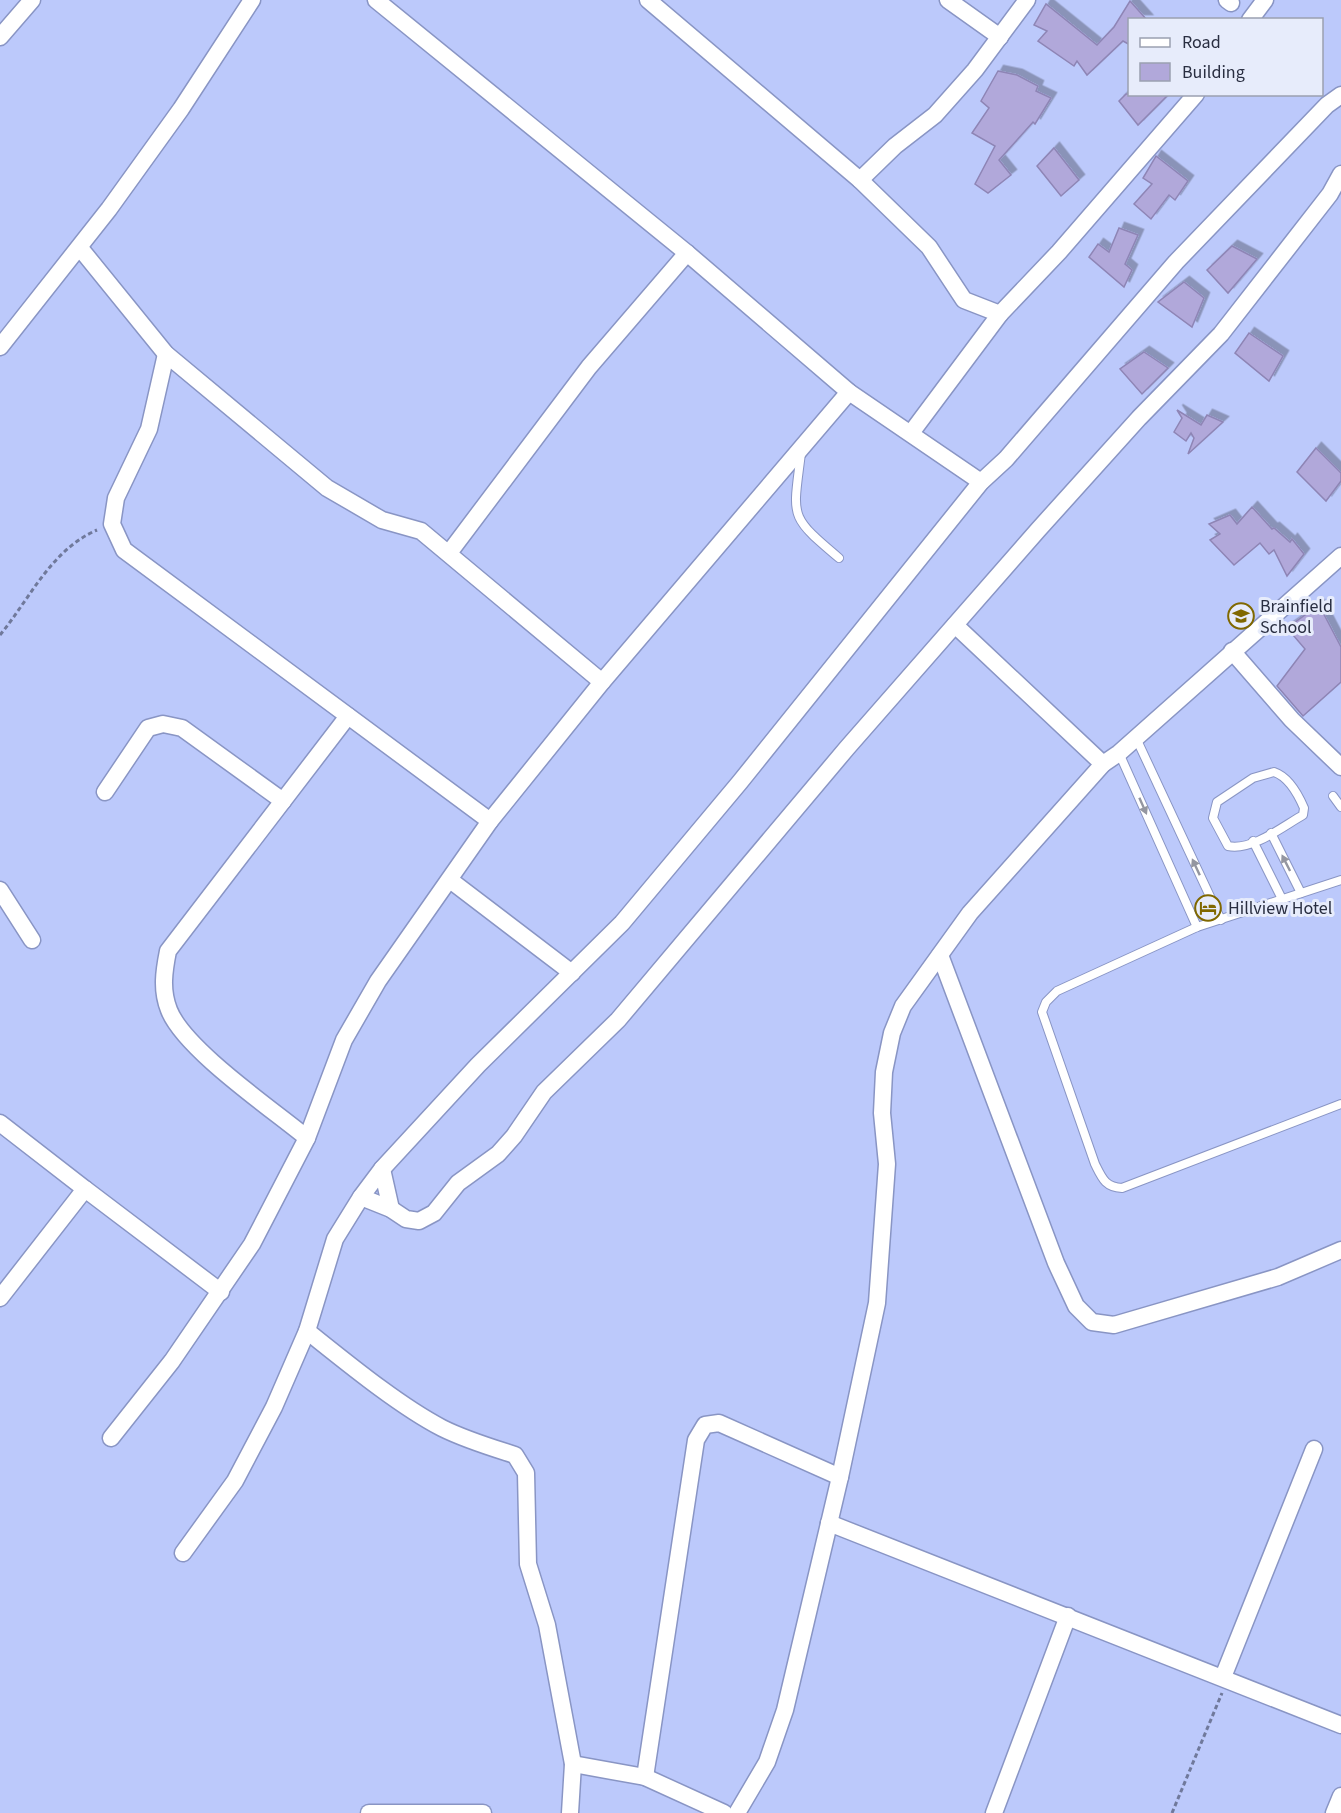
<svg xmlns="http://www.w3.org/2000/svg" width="1341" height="1813" font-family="'Source Sans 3',sans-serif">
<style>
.building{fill:#b1a8da;stroke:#8e85b5;stroke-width:1.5;filter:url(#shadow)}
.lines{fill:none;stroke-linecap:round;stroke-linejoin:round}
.lane-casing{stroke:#8995c4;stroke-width:10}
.street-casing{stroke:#8995c4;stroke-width:19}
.path{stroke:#70799b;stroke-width:3;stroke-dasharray:4.5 3;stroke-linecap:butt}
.lane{stroke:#fff;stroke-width:8}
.street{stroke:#fff;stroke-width:16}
.oneway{fill:#9496a0}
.labels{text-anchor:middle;stroke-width:6;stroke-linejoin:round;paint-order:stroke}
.poi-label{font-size:18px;fill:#292e41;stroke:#e7ecfb;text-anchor:start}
</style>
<defs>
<filter id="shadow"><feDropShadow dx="5.5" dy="-5.5" stdDeviation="0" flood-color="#0004"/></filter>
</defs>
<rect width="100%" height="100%" fill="#bcc9fb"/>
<g class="building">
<path d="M1130,1L1147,20H1130V45L1123,41L1087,75L1077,61L1074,66L1038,41L1047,31L1034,25L1046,4L1097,45L1114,27Z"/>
<path d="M998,71L1017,75L1038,86L1036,91L1051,98L1035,124L1033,122L999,160L1011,175L988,193L975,184L995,146L972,133L989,108L981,101Z"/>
<path d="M1126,94H1169L1138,125L1119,101Z"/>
<path d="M1054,148L1079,180L1061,196L1037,166Z"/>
<path d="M1156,156L1188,181L1175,200L1169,195L1151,219L1134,204L1152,184L1143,178Z"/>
<path d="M1119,228L1138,235L1125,264L1132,270L1124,287L1089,257L1098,244L1109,252Z"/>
<path d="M1232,246L1257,259L1228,293L1207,270Z"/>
<path d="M1184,282L1204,298L1192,327L1158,302Z"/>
<path d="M1249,333L1283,356L1269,381L1235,353Z"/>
<path d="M1144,352L1168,368L1142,394L1120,369Z"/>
<path d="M1177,410L1201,425L1207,415L1223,422L1188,454L1194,438L1191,433L1186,441L1174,432L1182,418Z"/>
<path d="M1316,448L1341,473V481L1326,501L1297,472Z"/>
<path d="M1252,507L1272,529L1274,528L1290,542L1292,539L1304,554L1287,576L1274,550L1269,554L1260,543L1234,565L1210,540L1220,534L1209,524L1230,515L1237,524Z"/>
<path d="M1319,605L1341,647V682L1303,716L1277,686L1305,649L1287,628Z"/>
</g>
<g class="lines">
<g class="lane-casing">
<g id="lane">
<path d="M801,453C793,518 788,515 839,558"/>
<path d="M1136,738L1221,920"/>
<path d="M1119,753L1197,927"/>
<path d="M1274,772C1289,777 1298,794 1304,808L1303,815C1282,827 1252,851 1228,846L1213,818L1217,802L1253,778Z"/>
<path d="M1333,796L1341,807"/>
<path d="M1271,833L1301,893"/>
<path d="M1253,841L1282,899"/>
<path d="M1341,880L1197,927L1057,991L1046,1002L1042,1012L1095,1164C1102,1178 1105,1187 1122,1188L1341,1104"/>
</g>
</g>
<g class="street-casing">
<g id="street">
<path d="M376,0L687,253L849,392L981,482"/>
<path d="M648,0L860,180L895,146L935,115L975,70L1027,0"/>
<path d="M948,0L1000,37"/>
<path d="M1227,0L1231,3"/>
<path d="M1250,20L1265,0"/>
<path d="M0,37L32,0"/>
<path d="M860,180L929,247L964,300L1000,314L1059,252L1196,94"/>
<path d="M80,248L166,354L327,488L382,520L421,531L602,682"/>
<path d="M0,347L109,209L181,109L252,0"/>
<path d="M166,354L149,429L116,498L112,524L124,550L490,821"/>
<path d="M911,433L1000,314"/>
<path d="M449,553L589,367L687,253"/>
<path d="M955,625L1103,764"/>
<path d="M1232,651L1292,720L1341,767"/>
<path d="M105,792L148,728L163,724L182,728L283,801"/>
<path d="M450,880L572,973"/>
<path d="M0,890L32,940"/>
<path d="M940,955L1056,1263L1076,1306L1092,1322L1114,1325L1278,1277L1341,1250"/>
<path d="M0,1123L85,1189"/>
<path d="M307,1138C272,1109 184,1049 169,1010C161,990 164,971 168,951L348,716"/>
<path d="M382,1169L391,1209"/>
<path d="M361,1197L391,1209L406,1219L419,1221L434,1213L458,1183L498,1154L514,1136L544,1092L618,1020L847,748L1038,530L1139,418L1221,334L1330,194L1341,174"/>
<path d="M0,1298L85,1189L221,1292"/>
<path d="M307,1331C346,1362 398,1405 442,1428C466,1440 490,1447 515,1455L526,1473L528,1564L547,1625L573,1764L570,1813"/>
<path d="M111,1438L172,1361L252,1244L307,1138L344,1040L378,981L490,821L602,682L849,392"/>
<path d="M829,1523L1341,1725"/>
<path d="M183,1553L235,1481L274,1407L307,1331L335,1239L361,1197L382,1169L478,1065L622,923L740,782L981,482L1006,459L1176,262L1327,105L1341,95"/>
<path d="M1223,1677L1314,1449"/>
<path d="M573,1764L645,1777L724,1813"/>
<path d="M645,1777L696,1440L705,1425L719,1423L840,1477"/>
<path d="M369,1813H483"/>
<path d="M737,1813L767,1762L785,1710L840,1477L877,1303L887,1164L882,1113L884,1072L892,1033L903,1006L970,913L1103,764L1119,753L1341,556"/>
<path d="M994,1813L1068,1616"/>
<path d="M1334,1813L1341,1796"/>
</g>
</g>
<g class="path">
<path d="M0,635C31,597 51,550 97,530"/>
<path d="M1172,1813L1222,1693"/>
</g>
<use href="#lane" class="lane"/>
<use href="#street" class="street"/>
</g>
<defs><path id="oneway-solid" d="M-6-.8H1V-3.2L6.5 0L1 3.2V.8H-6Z" transform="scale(1.5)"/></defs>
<g class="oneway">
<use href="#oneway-solid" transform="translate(1143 806) rotate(66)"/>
<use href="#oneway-solid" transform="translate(1286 863) rotate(-117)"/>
<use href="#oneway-solid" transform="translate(1196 867) rotate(-115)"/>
</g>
<defs>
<g id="school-ring" transform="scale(1.35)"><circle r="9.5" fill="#e7ecfb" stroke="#806800" stroke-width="1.5"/><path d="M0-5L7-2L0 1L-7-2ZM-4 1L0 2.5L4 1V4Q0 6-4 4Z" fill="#806800"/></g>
<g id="hotel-ring" transform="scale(1.35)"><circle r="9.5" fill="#e7ecfb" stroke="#806800" stroke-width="1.5"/><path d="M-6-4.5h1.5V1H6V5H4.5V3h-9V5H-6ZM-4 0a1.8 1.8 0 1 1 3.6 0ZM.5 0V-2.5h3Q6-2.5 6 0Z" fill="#806800"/></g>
</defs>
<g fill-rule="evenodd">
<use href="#school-ring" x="1241" y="616"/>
<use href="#hotel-ring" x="1208" y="908"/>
</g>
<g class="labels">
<g class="poi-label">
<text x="1260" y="612">Brainfield<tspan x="1260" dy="21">School</tspan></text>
<text x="1228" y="914">Hillview Hotel</text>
</g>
</g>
<rect x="1128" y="18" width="195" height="78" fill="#e7ecfb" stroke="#9ba0b1" stroke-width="1.5"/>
<rect x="1140" y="38" width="30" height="9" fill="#ffffff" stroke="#9ba0b1" stroke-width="1.5"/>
<text x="1182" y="48" font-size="18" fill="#292e41">Road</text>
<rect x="1140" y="63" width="30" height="18" fill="#b1a8da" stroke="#9ba0b1" stroke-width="1.5"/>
<text x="1182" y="78" font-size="18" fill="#292e41">Building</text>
</svg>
